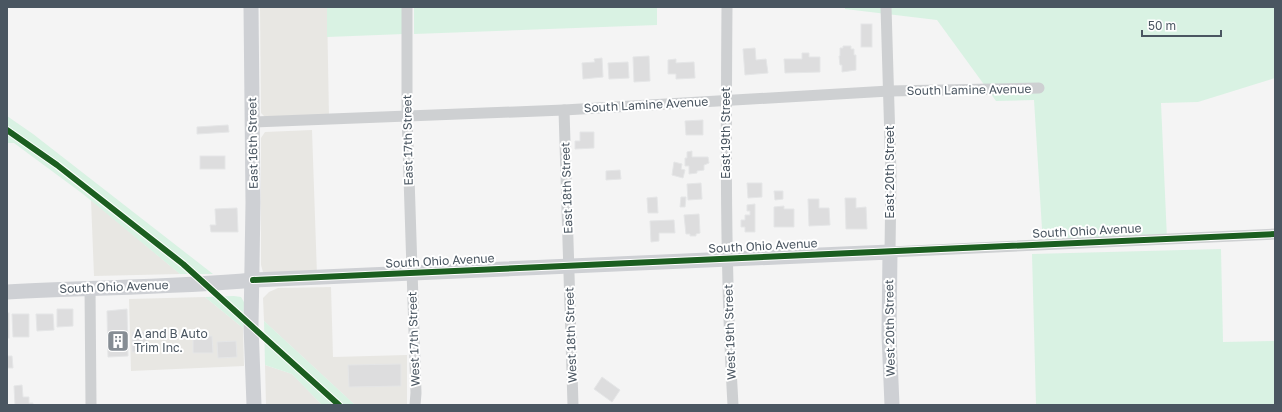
<svg xmlns="http://www.w3.org/2000/svg" width="1282" height="412" font-family="'Golos Text',sans-serif">
<style>
.commercial{fill:#e8e7e3}
.green{fill:#d9f2e3}
.building{fill:#ddddde;stroke:#e5e6e7}
.lines{fill:none;stroke-linecap:round;stroke-linejoin:round}
.street{stroke:#ced0d2;stroke-width:11}
.secondary{stroke:#ced0d4;stroke-width:15}
.cycleway-casing{stroke:#fff;stroke-width:8}
.cycleway{stroke:#1b5e20;stroke-width:6}
.labels{text-anchor:middle;stroke-width:4;stroke-linejoin:round;paint-order:stroke}
.street-label{font-size:12px;fill:#4a5661;stroke:#fff}
.poi-label{font-size:12px;fill:#4a5661;stroke:#fff;text-anchor:start}
</style>
<rect width="100%" height="100%" fill="#f4f4f4"/>
<g class="commercial">
<path d="M260,7H327L329,117L267,119L261,113Z"/>
<path d="M312,130L317,275L263,272L261,265V138L265,132Z"/>
<path d="M91,200L180,274L94,276Z"/>
<path d="M331,287L333,357L407,355V405H355L264,321L263,298L269,292L278,288Z"/>
<path d="M205,297L243,328L244,366L131,371L129,299Z"/>
<path d="M265,365L292,374L322,405H266Z"/>
</g>
<g class="green">
<path d="M327,7H403L404,34L327,37Z"/>
<path d="M414,7H657V25L414,34Z"/>
<path d="M845,7H1275V78L1198,102L1161,103L1167,239L1043,245L1034,100L996,101L937,20L845,9Z"/>
<path d="M7,116L33,134L213,274H180L83,194L14,143H7Z"/>
<path d="M1221,249L1223,342L1275,341V405H1036L1032,254Z"/>
<path d="M234,296L241,297L244,302L243,328L205,297Z"/>
<path d="M264,321L355,405H322L292,374L265,365Z"/>
</g>
<g class="building">
<rect x="861" y="24" width="11" height="23"/>
<path d="M843,46H851V49H854V55H856V70L842,72V65H840L839,56H840V48H843Z"/>
<path d="M755,48L756,60L766,59L768,73L745,75L743,49Z"/>
<path d="M802,53H809V57H820V72L785,73L784,59H802Z"/>
<path d="M649,56L650,81L634,82L633,57Z"/>
<path d="M602,58L603,77L583,79L582,63L595,62L594,59Z"/>
<path d="M676,59V63L694,62L695,78L676,79V74H668V60Z"/>
<path d="M628,62L629,78L609,79L608,63Z"/>
<path d="M703,120V135H686L685,121Z"/>
<path d="M228,125L229,132L197,134V127Z"/>
<path d="M580,132H594V148L575,149V141H580Z"/>
<path d="M692,151V157H708L709,163L704,165V170L697,171V173L689,174V166H685V158H687V152Z"/>
<rect x="200" y="156" width="25" height="13"/>
<path d="M674,162L682,164L681,169L685,170L683,178L672,175Z"/>
<path d="M620,170L621,179L606,180V171Z"/>
<path d="M701,183L702,199L688,200L687,184Z"/>
<path d="M747,183H762V197L748,198Z"/>
<path d="M774,191H783V199L775,200Z"/>
<path d="M657,197L658,213H648L647,198Z"/>
<path d="M681,197H686L685,207H680Z"/>
<path d="M845,198H856V208L866,207L867,229H846Z"/>
<path d="M808,199H819V208H829L830,225L809,226Z"/>
<path d="M755,204V232H745V227H741V220H745V215H750V211H747V205Z"/>
<path d="M784,206V209H794V227H774V207Z"/>
<path d="M237,208L238,232H211L210,225H216L215,209Z"/>
<path d="M699,214L700,233L696,234V236H690V234H686L684,215Z"/>
<path d="M674,220L675,233H659V241L651,242L650,221Z"/>
<path d="M57,309H73V326L57,327Z"/>
<path d="M127,309L128,356L108,357L107,311Z"/>
<rect x="7" y="313" width="2" height="25"/>
<path d="M12,314H29V337H13Z"/>
<path d="M36,314H53L54,330L37,331Z"/>
<rect x="132" y="332" width="15" height="20"/>
<path d="M193,336H212L213,353H193Z"/>
<path d="M236,341L237,357L218,358L217,342Z"/>
<path d="M7,356H12L13,368H7Z"/>
<path d="M401,364V386L349,387L348,365Z"/>
<path d="M602,377L620,390L612,402L594,389Z"/>
<path d="M22,385L23,397H29V403H33V405H15L14,386Z"/>
</g>
<g class="lines">
<g class="street">
<path d="M407,7V115L416,393L415,405"/>
<path d="M727,7C726,140 725,272 733,405"/>
<path d="M886,7L891,175L890,252L1275,234"/>
<path d="M564,110L573,405"/>
<path d="M252,122L564,110L889,91L1039,88"/>
<path d="M90,287L91,405"/>
</g>
<g class="secondary">
<path d="M251,7L253,203L251,326L254,405"/>
<path d="M7,292C89,287 171,288 253,280L890,252L889,335L892,405"/>
</g>
<g class="cycleway-casing">
<g id="cycleway">
<path d="M7,130L57,165L183,264L339,405"/>
<path d="M253,280L1275,234"/>
</g>
</g>
<use href="#cycleway" class="cycleway"/>
</g>
<defs>
<g id="building-square" transform="scale(1.15)"><rect x="-9" y="-9" width="18" height="18" rx="4" fill="#868d94" stroke="#fff"/><path d="M-4-6H4V6H1V3H-1V6H-4ZM-2.5-4.3h1.7v1.8h-1.7ZM.8-4.3h1.7v1.8H.8ZM-2.5-1h1.7V.8h-1.7ZM.8-1h1.7V.8H.8Z" fill="#fff"/></g>
</defs>
<g fill-rule="evenodd">
<use href="#building-square" x="118" y="341"/>
</g>
<g class="labels">
<g class="street-label">
<text transform="translate(969 90) rotate(-1)" y="4">South Lamine Avenue</text>
<text transform="translate(646 105) rotate(-3)" y="4">South Lamine Avenue</text>
<text transform="translate(726 133) rotate(-90)" y="4">East 19th Street</text>
<text transform="translate(408 140) rotate(-91)" y="4">East 17th Street</text>
<text transform="translate(253 143) rotate(-91)" y="4">East 16th Street</text>
<text transform="translate(890 172) rotate(-90)" y="4">East 20th Street</text>
<text transform="translate(567 188) rotate(-92)" y="4">East 18th Street</text>
<text transform="translate(1087 231) rotate(-3)" y="4">South Ohio Avenue</text>
<text transform="translate(763 246) rotate(-3)" y="4">South Ohio Avenue</text>
<text transform="translate(440 261) rotate(-3)" y="4">South Ohio Avenue</text>
<text transform="translate(114 287) rotate(-2)" y="4">South Ohio Avenue</text>
<text transform="translate(890 328) rotate(-91)" y="4">West 20th Street</text>
<text transform="translate(730 332) rotate(-92)" y="4">West 19th Street</text>
<text transform="translate(571 335) rotate(-92)" y="4">West 18th Street</text>
<text transform="translate(414 339) rotate(-92)" y="4">West 17th Street</text>
</g>
<g class="poi-label">
<text x="134" y="338">A and B Auto<tspan x="134" dy="14">Trim Inc.</tspan></text>
</g>
</g>
<rect width="1282" height="412" fill="none" stroke="#4a5661" stroke-width="16"/>
<path d="M1142 30v6h79v-6" fill="none" stroke="#4a5661" stroke-width="2"/>
<text x="1148" y="30" font-size="12" fill="#4a5661" stroke="#ffffff" stroke-width="3" paint-order="stroke">50 m</text>
</svg>
